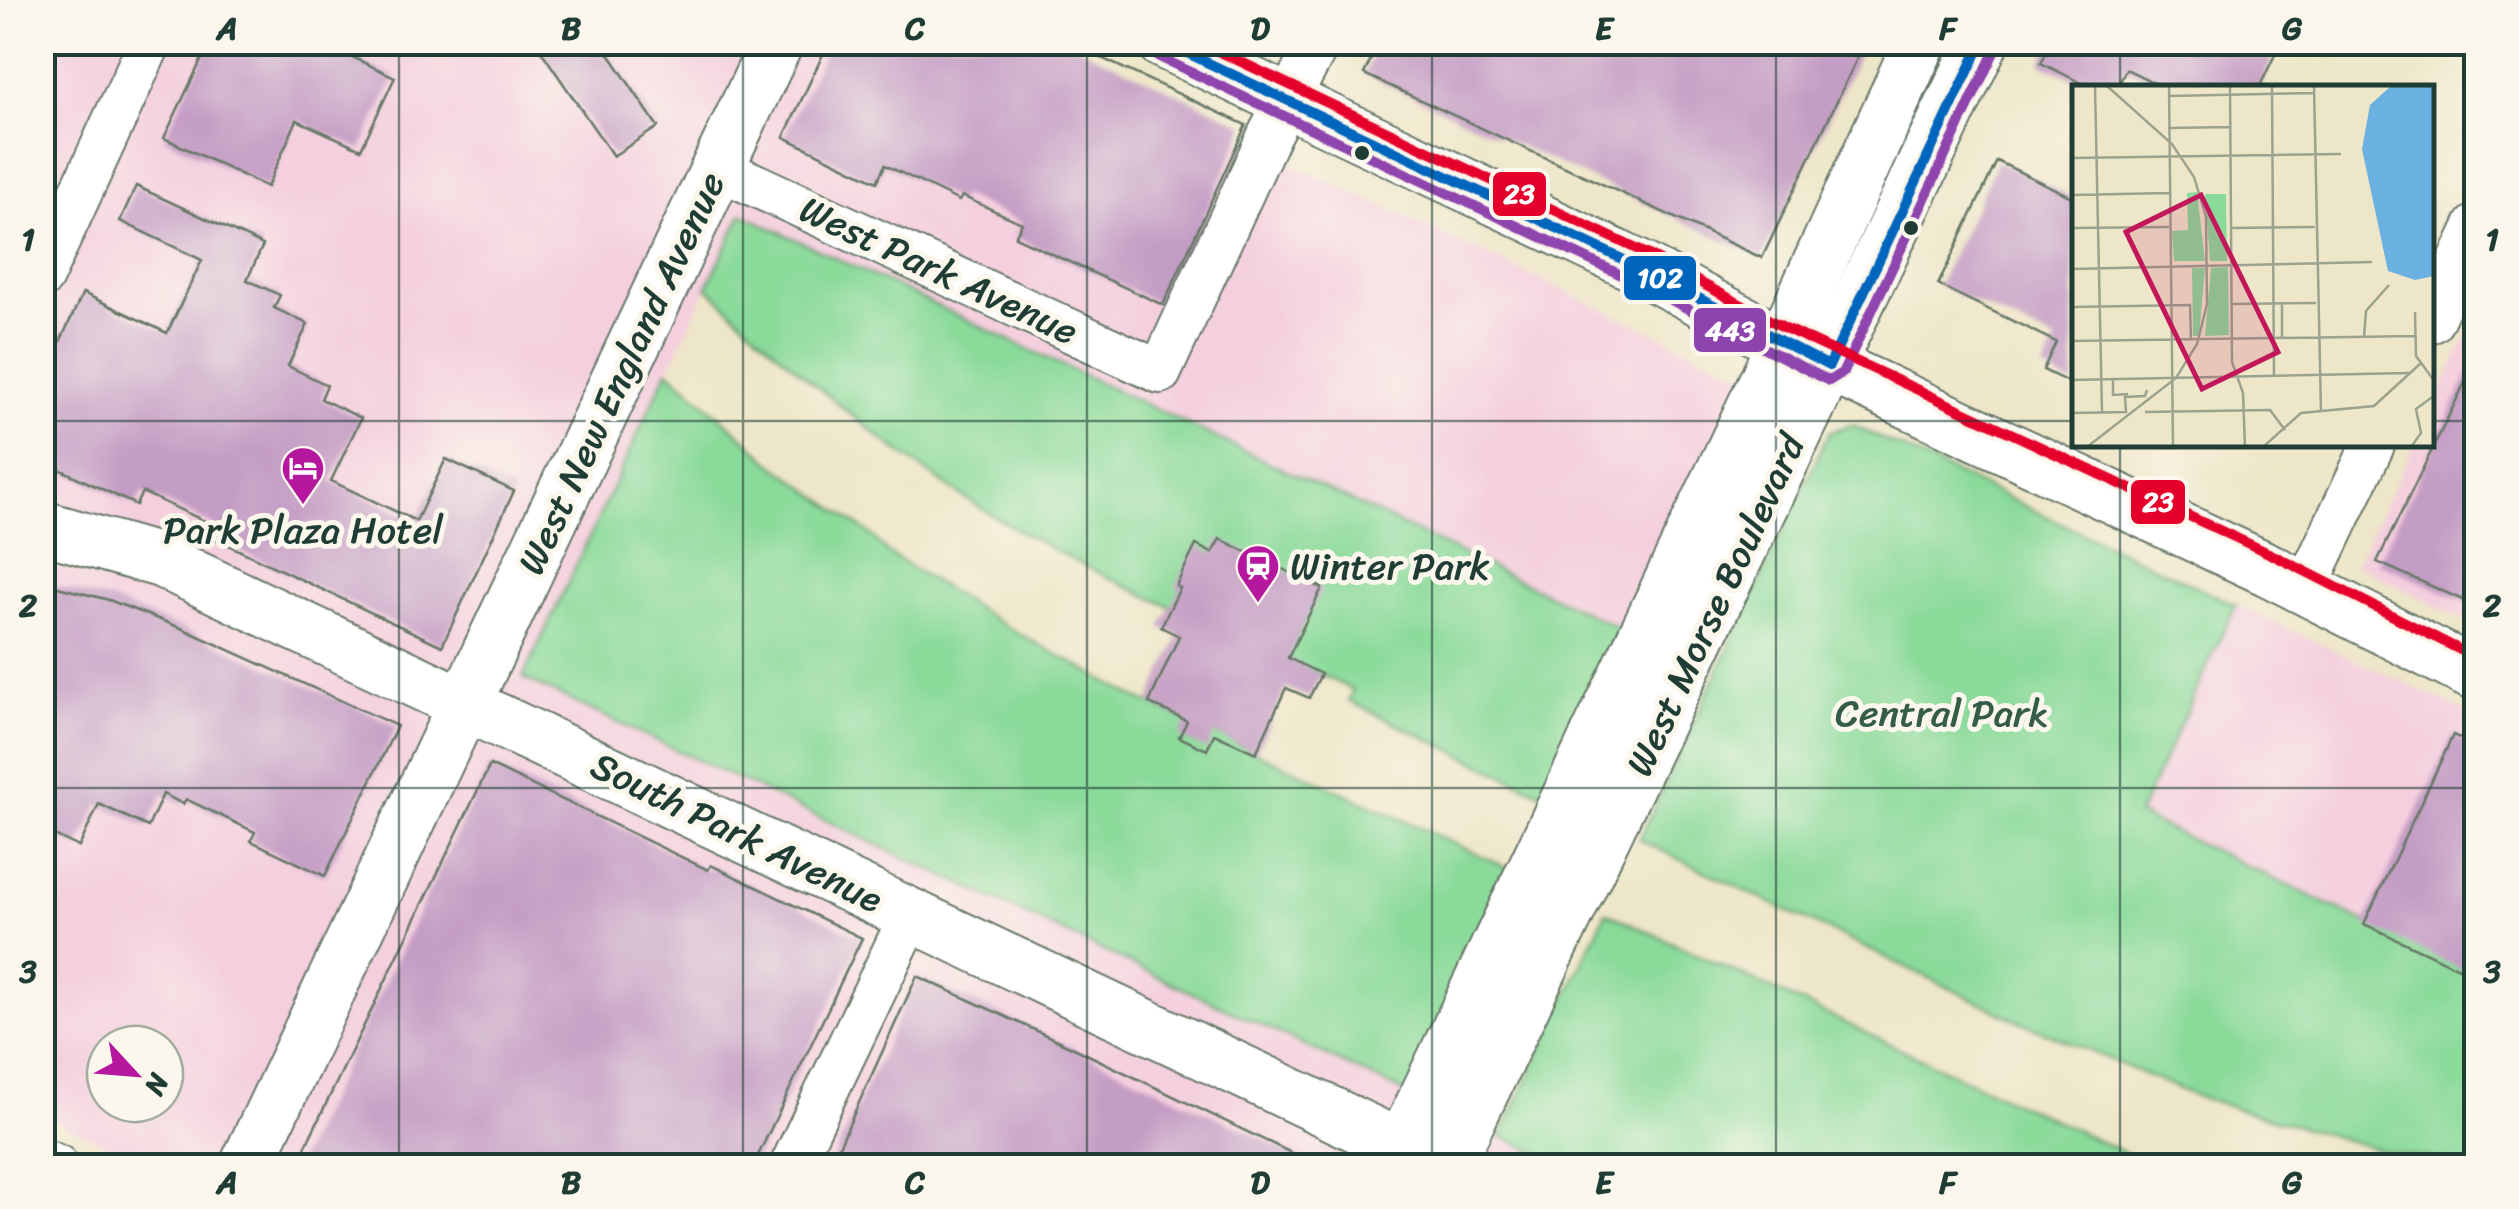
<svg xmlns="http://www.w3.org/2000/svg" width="2519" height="1209" font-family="Sriracha,sans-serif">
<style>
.built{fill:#f4cfde;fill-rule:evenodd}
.green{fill:#8ada9a;stroke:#548c67;stroke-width:2.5}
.building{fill:#c49dc4}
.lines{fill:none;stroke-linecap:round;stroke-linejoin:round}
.minor-casing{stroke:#677868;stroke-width:46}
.tertiary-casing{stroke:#677868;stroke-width:56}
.minor{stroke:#fff;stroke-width:42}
.tertiary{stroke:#fff;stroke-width:52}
.bus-1-casing{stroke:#fbf7ec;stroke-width:18}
.bus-2-casing{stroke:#fbf7ec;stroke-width:18}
.bus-3-casing{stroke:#fbf7ec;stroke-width:18}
.bus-1{stroke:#0065bd;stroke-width:10}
.bus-2{stroke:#8e44ad;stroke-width:10}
.bus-3{stroke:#e4002b;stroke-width:10}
.grid{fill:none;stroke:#1f3d34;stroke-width:2.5;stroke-opacity:0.55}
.bus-dot{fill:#1f3d34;stroke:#fbf7ec;stroke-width:4}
.labels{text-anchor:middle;stroke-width:10;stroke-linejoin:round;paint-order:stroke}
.street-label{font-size:38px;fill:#1f3d34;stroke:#fbf7ec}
.poi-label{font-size:38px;fill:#1f3d34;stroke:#fbf7ec}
.park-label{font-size:38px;fill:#345c48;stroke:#fbf7ec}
.inset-road{fill:none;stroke:#9ba28d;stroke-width:2.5}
.view{fill:#c2185b;fill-opacity:0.15;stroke:#c2185b;stroke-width:5}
.inset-edge{fill:none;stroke:#1f3d34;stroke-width:5}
.line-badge{stroke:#fbf7ec;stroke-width:4}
.badge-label{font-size:28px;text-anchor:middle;font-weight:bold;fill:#fff}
.neatline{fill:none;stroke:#1f3d34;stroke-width:4}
.grid-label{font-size:32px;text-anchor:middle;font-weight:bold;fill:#1f3d34}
</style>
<rect width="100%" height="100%" fill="#fbf7ec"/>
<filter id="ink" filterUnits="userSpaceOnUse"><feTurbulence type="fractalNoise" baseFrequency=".01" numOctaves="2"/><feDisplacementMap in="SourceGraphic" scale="20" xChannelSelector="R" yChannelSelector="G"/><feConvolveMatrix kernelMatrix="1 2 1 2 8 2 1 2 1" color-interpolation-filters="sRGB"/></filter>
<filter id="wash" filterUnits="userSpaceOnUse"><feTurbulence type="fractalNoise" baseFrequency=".0048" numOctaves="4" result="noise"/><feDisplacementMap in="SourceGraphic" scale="40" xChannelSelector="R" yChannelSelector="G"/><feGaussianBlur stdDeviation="2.25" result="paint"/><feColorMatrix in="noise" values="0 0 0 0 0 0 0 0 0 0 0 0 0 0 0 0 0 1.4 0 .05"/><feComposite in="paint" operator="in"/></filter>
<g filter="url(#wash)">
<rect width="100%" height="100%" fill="#eee6c8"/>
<g class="built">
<path d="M42,43H1031L1747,376L1628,632L742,214L523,677L1566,1166H151L43,1115ZM105,1044H165V1104H105Z"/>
<path d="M2476,318V626L2355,564L2414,445H2432V409Z"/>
<path d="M2236,605L2476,716V975L2137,815Z"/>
</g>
<g class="green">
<path d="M742,214L1628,632L1548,796L1349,701L1353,690C1246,638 1134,595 1030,537C912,472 805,380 707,287Z"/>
<path d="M668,370L772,463L871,535L888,553L1005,626L1131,695L1512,870L1410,1095L523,678Z"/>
<path d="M1852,425L2236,605L2138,815L2476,974V1166L2388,1152L2203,1099L2019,1021L1639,840L1829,432Z"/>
<path d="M1606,912L2153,1166H1566L1501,1136Z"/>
</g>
<g id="blocks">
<g class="building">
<path d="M210,42H320L395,77L361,149L297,120L267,187L164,138Z"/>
<path d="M535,42H601L658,127L613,156Z"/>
<path d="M835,42H1067L1246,125L1163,305L1015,237L1022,223L962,196L959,201L885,165L877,182L784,137L825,50L831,53Z"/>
<path d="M1379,42H1865L1762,258L1364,74Z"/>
<path d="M2051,42H2281L2259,88H2165L2126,69L2117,88H2092L2041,63Z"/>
<path d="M1997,161L2074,198V385L2043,370L2056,342L1938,285Z"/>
<path d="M136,186L263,245L247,280L280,295L274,308L308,324L288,366L327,385L321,399L361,418L331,481L416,521L446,459L514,491L442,646L209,536L213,525L142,492L136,505L42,461V380L83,293L167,333L202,260L120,221Z"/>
<path d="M2476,360V606L2377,562Z"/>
<path d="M1220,539L1322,588L1288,658L1321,674L1309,698L1286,688L1256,753L1214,734L1207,750L1179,737L1187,721L1149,703L1179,636L1161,627L1180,588L1176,586L1196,545L1212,553Z"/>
<path d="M42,583L109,600L181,628L397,726L325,876L251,841L255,832L186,799L183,804L163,794L148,827L99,804L79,847L42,829Z"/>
<path d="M2453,735L2476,746V976L2364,924Z"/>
<path d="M490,765L708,870L711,865L862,938L753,1166H296Z"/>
<path d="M917,976L1076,1049L1318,1166H830Z"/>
</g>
</g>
</g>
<g filter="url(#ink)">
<use href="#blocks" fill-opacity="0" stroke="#677868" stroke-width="2.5"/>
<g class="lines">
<g class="minor-casing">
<g id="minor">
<path d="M718,168L1160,372L1269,135L1319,42"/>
<path d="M42,277L150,42"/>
<path d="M2432,321L2476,226"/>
<path d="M2305,589L2373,445"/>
<path d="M42,1160L57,1166"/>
<path d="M791,1166L911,915"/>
</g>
</g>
<g class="tertiary-casing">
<g id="tertiary">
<path d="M1163,42L1639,267L1782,343L2269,570L2476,675"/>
<path d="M42,527L161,561L1443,1166"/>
<path d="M1402,1147L1767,378L1920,42"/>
<path d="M246,1166L777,42"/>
<path d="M1447,1166L1982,42"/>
</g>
</g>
<use href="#minor" class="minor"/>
<use href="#tertiary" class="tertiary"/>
<g class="bus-1-casing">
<path id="bus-1" d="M1164,42L1639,267L1829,366L1982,42"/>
</g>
<g class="bus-2-casing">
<path id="bus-2" d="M1157,56L1632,280L1829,381L1843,372L1996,48"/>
</g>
<g class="bus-3-casing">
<path id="bus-3" d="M1199,42L1645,253L1789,330L2275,556L2476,658"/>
</g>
<use href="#bus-1" class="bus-1"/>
<use href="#bus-2" class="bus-2"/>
<use href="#bus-3" class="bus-3"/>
</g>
</g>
<path class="grid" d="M399,42V1166M743,42V1166M1087,42V1166M1432,42V1166M1776,42V1166M2120,42V88M42,421H2074M2432,421H2476M2120,445V1166M42,788H2476"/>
<defs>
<g id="hotel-pin" transform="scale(2.25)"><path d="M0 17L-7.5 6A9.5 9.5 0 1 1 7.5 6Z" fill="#b5179e" stroke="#fbf7ec"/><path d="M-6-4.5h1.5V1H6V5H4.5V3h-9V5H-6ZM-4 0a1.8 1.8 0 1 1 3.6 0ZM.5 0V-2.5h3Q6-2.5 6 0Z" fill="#fff"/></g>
<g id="station-pin" transform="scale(2.25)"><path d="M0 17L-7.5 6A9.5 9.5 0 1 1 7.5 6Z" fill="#b5179e" stroke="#fbf7ec"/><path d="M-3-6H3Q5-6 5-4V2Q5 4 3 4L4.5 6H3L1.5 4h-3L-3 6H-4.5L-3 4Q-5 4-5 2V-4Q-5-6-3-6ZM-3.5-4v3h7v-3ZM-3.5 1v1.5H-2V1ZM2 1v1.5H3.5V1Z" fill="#fff"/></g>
</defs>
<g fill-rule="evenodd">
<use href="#hotel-pin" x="303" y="468"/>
<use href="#station-pin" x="1258" y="566"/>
</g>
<g class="bus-dot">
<circle cx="1362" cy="153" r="9"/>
<circle cx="1911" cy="228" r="9"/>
</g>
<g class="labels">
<g class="street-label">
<text transform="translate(939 270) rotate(25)" y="13">West Park Avenue</text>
<text transform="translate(621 373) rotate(-65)" y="13">West New England Avenue</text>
<text transform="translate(1715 605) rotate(-65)" y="13">West Morse Boulevard</text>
<text transform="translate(737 832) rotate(26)" y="13">South Park Avenue</text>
</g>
<g class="poi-label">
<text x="303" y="543">Park Plaza Hotel</text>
<text x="1290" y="579" text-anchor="start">Winter Park</text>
</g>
<g class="park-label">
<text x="1942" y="726">Central Park</text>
</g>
</g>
<g transform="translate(2072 85)">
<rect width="362" height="362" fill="#eee6c8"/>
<path d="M125,107L133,176H102L100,146L116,145L115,108ZM133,109H154L155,176H138ZM156,182L157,250L133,251L139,183ZM120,183H133L127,251H121Z" fill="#8ada9a"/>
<path d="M319,1H362V191L343,195L316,186L290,64L298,20Z" fill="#6ab0e0"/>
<path class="inset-road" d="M23,1L30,327M97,1L101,362M158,1L160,277L171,308L173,362M200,1L202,292M242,1L249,327M97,11L242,8M96,43L158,42M0,73L269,69M0,110L97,108M0,143L97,142M159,143L243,142M0,184L300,177M160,219L244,218M210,219V253M0,222L118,220L119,254M343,227L344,271L363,297M292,252L294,226L317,200M0,256L343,251M41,294V310L56,309M0,295L337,288M73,327L198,325L213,345M0,328L54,327L53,312L73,311L75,305M15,362L104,293L125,259L135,219L134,132L122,92L100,59L35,1M191,362L229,328L302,321L349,278M339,362L349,348L344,324L363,310"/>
<path class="view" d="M129,110L206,267L130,304L54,147Z"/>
<rect width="362" height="362" class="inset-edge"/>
</g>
<g class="line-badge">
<rect x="1491" y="170" width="57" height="48" rx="10" fill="#e4002b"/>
<rect x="1622" y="254" width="76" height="48" rx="10" fill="#0065bd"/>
<rect x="1692" y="306" width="76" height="48" rx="10" fill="#8e44ad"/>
<rect x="2129" y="478" width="58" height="48" rx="10" fill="#e4002b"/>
</g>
<g class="badge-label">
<text x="1519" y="203">23</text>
<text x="1660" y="287">102</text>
<text x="1730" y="340">443</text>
<text x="2158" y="511">23</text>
</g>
<rect width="2519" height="1209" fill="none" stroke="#fbf7ec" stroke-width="110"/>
<g transform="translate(135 1074) rotate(116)"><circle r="48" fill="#fbf7ec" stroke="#a3ada2" stroke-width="2.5"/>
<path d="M0-8L18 38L0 25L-18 38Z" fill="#b5179e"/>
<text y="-15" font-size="28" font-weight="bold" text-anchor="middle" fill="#1f3d34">N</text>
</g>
<rect x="55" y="55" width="2409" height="1099" class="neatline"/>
<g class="grid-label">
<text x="227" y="39">A</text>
<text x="571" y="39">B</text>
<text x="915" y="39">C</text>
<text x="1260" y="39">D</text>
<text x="1604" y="39">E</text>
<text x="1948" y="39">F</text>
<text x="2292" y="39">G</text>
<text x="28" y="250">1</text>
<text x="2492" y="250">1</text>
<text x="28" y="616">2</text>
<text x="2492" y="616">2</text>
<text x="28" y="982">3</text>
<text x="2492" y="982">3</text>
<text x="227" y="1193">A</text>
<text x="571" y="1193">B</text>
<text x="915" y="1193">C</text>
<text x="1260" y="1193">D</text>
<text x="1604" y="1193">E</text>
<text x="1948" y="1193">F</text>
<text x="2292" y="1193">G</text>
</g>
</svg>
